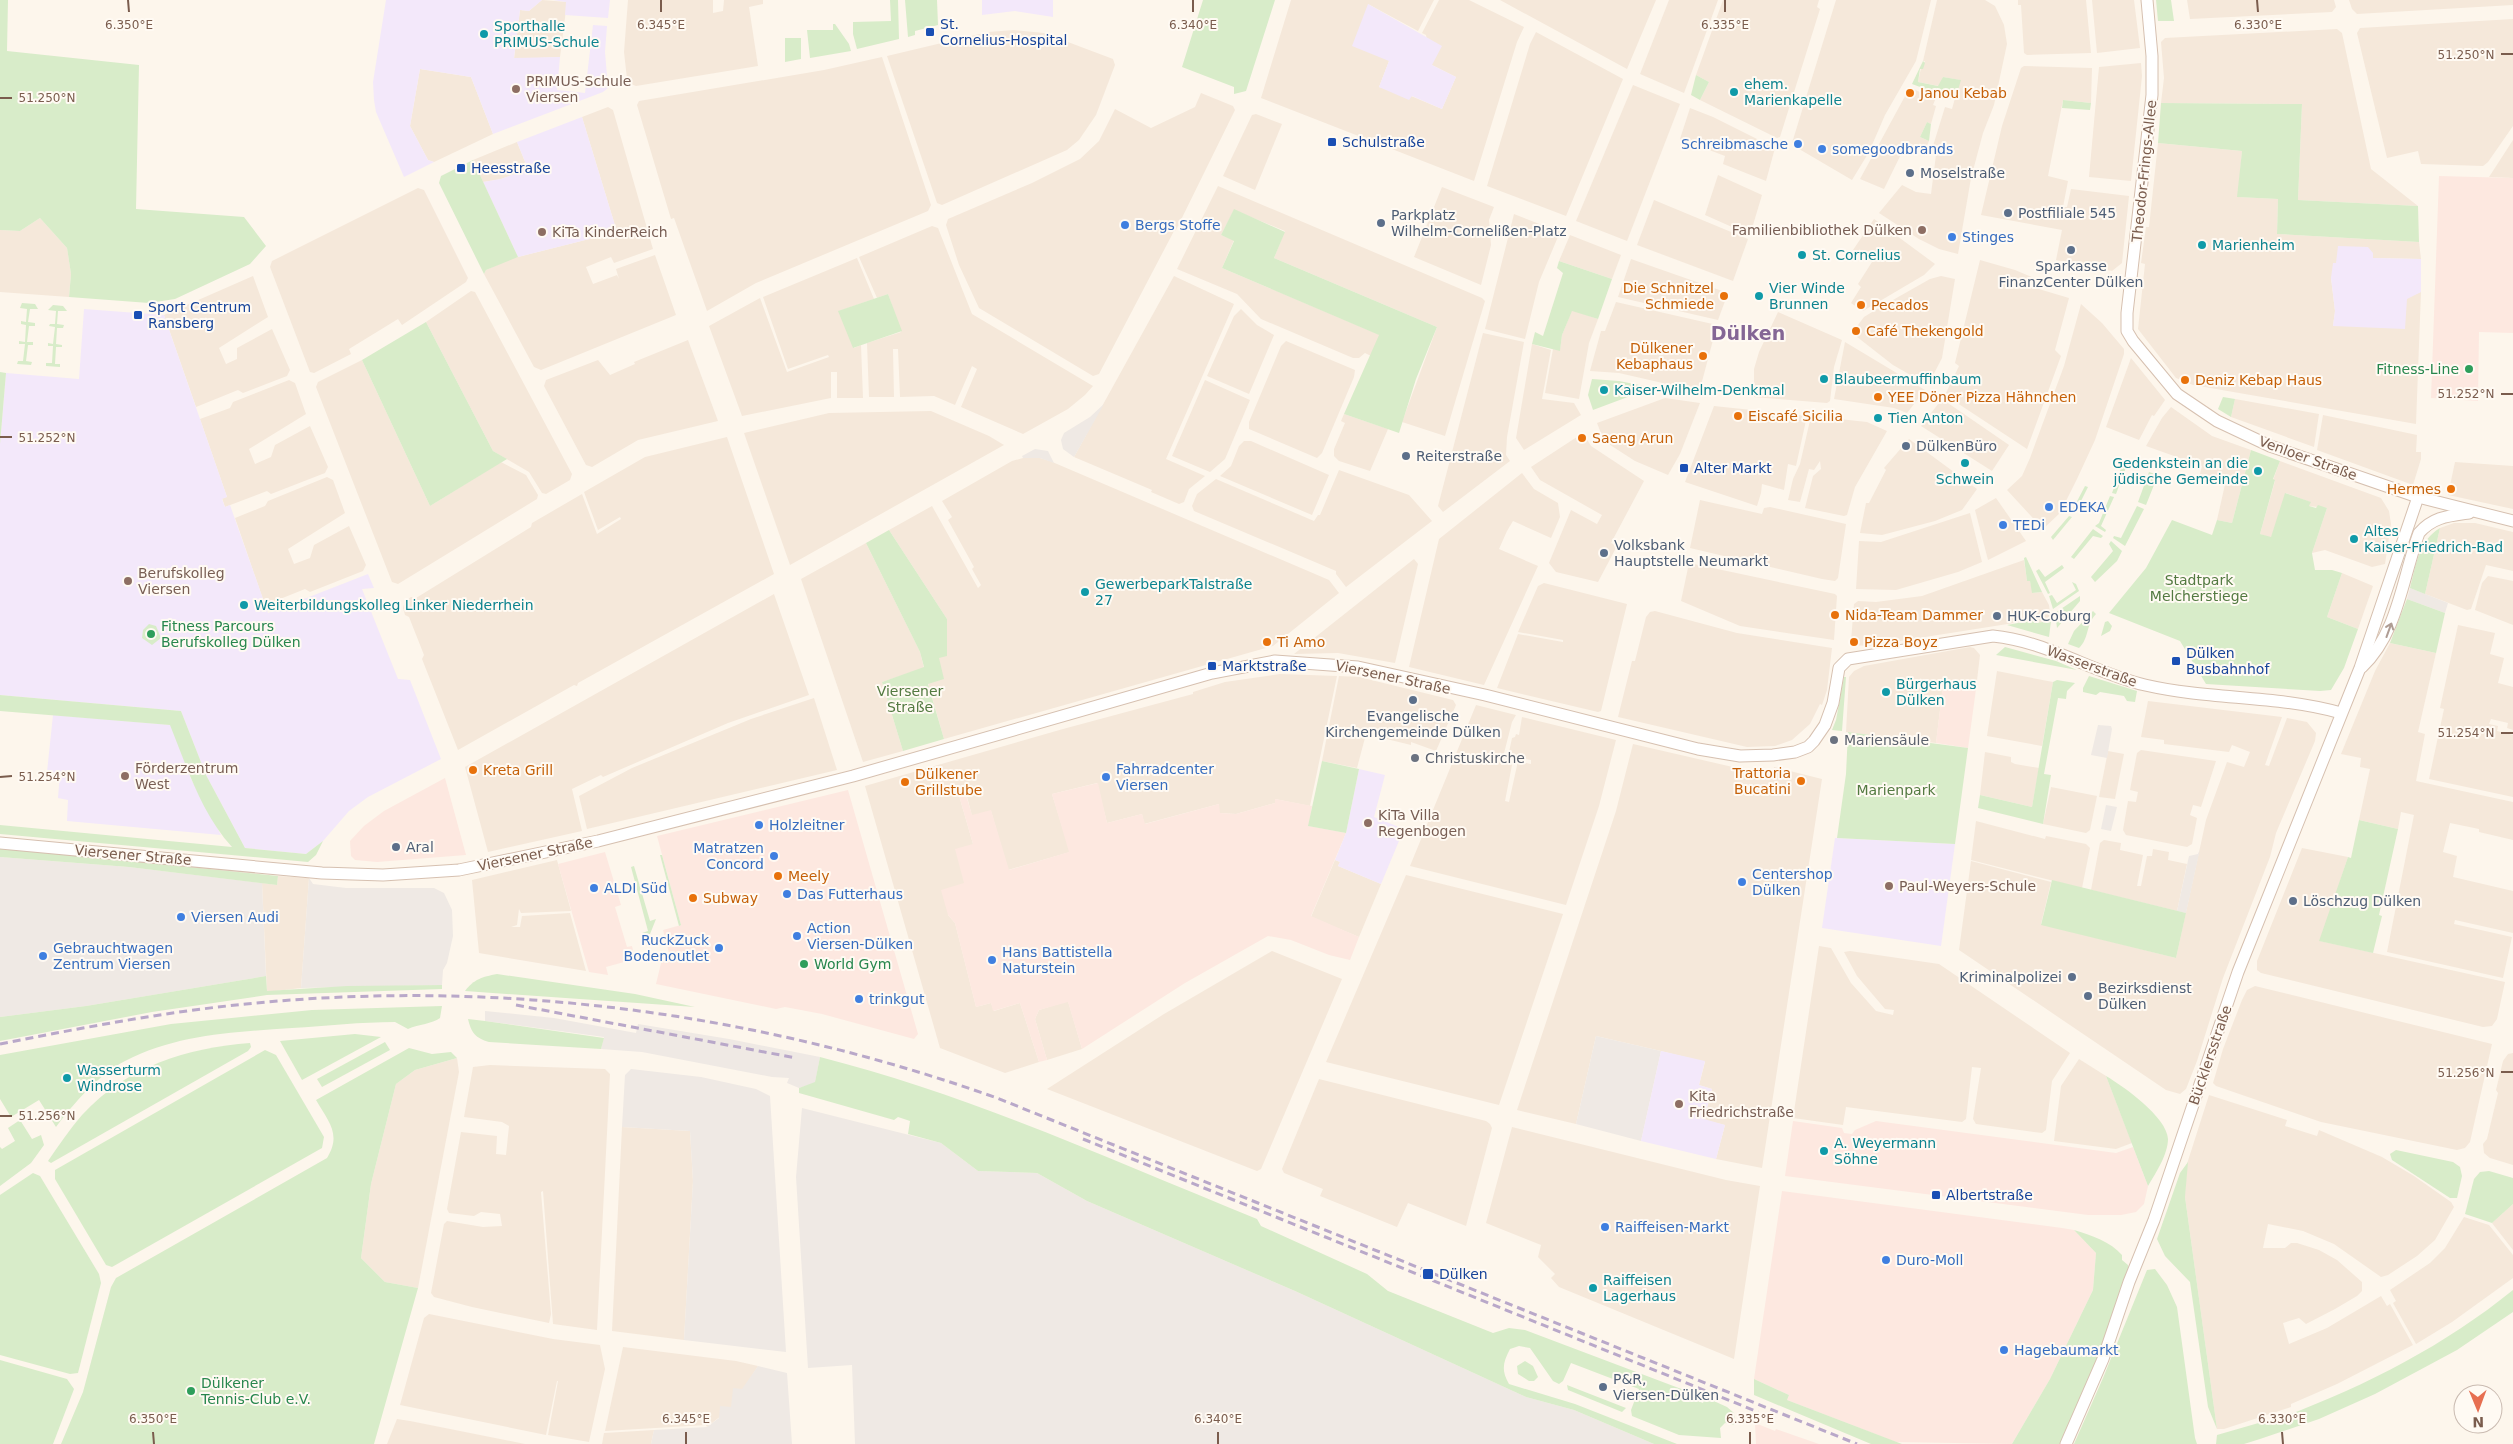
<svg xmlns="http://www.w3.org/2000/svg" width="2513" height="1444" font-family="'DejaVu Sans',sans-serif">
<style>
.residential{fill:#f5e8da}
.commercial{fill:#fde8e0}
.industrial{fill:#efe9e4}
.education{fill:#f3e8fa}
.green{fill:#d8ecc9}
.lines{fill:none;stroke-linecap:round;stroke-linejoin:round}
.secondary-casing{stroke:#d6c0b0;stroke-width:13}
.secondary{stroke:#fff;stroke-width:11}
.rail{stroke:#b9a8c9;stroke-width:3;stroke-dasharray:8 5;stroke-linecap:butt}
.oneway{stroke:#af9d94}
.ticks{fill:none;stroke:#7a5c4d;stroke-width:2}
.transit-dot{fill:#1a4fb4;stroke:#fffaf3;stroke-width:2}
.culture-dot{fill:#0f9aa8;stroke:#fffaf3;stroke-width:2}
.education-dot{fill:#8d6e63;stroke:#fffaf3;stroke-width:2}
.food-dot{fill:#e8710a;stroke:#fffaf3;stroke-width:2}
.shop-dot{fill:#3f7fe0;stroke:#fffaf3;stroke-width:2}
.service-dot{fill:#5c6f8a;stroke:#fffaf3;stroke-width:2}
.leisure-dot{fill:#2e9e5b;stroke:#fffaf3;stroke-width:2}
.worship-dot{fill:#6b7280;stroke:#fffaf3;stroke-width:2}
.labels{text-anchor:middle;stroke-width:4;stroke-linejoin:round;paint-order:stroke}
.transit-label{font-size:14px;fill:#164399;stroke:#fffaf3;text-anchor:start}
.culture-label{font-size:14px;fill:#0d838f;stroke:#fffaf3;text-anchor:start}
.education-label{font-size:14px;fill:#785e54;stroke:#fffaf3;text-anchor:start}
.food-label{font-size:14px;fill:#c56008;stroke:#fffaf3;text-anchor:start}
.shop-label{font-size:14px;fill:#366cbe;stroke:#fffaf3;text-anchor:start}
.street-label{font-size:14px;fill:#7a5c4d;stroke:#fffaf3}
.service-label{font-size:14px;fill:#4e5e75;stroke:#fffaf3;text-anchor:start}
.leisure-label{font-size:14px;fill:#27864d;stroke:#fffaf3;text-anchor:start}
.park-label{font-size:14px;fill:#537a41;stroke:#fffaf3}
.worship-label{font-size:14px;fill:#5b616d;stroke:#fffaf3;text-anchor:start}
.district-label{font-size:19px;font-weight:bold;fill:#846695;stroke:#fffaf3}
.ticks-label{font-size:12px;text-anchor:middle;fill:#7a5c4d;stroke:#fffaf3;stroke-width:4;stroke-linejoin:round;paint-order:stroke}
</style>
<rect width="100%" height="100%" fill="#fdf6ec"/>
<g class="residential">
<path d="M542,0L567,2L560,57L514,59L520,10L529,11Z"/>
<path d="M628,0H713V13L723,11L724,0H763V4L749,7L758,66L636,86L631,84L627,79L624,52Z"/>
<path d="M1291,0H1434L1418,31L1368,4L1389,61L1379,87L1411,96L1442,109L1456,77L1432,65L1426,35L1422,33L1439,0H1469L1524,27L1517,42L1474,181L1261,98Z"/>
<path d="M1500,0H1656L1627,69Z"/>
<path d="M1669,0H1718L1684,93L1640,74Z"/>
<path d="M1723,0H1819L1817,7L1820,9L1780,137L1777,138L1700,100L1709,82L1696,75Z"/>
<path d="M1836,0H1931L1916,61L1885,115L1869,152L1852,180L1794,146L1792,143Z"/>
<path d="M1937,0H1985L1995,6L2004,25L2007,44L1994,105L1983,133L1971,178L1958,254L1939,249L1919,239L1879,213L1902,185L1916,192L1931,194L1937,147L1933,146L1945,107L1952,109L1960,80L1943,77L1939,86L1918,82L1921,68L1925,61H1923Z"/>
<path d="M2018,0H2086L2091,53L2027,55L2024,53L2021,5H2018Z"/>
<path d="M2092,0H2134L2140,48L2097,53Z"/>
<path d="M2187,0H2334L2336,7L2332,12L2190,19Z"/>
<path d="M2349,0H2513V5L2357,14L2352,9Z"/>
<path d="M2513,19V126L2488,162L2483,166L2421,164L2418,151L2387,158L2357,33L2360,28Z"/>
<path d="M2337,29L2342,33L2371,169L2418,206L2298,200L2302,104L2161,103L2164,78L2161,42L2165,38Z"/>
<path d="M1014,30L1044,33L1113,59L1115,65L1096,115L1079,140L1067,150L942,205L937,203L887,56L988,32Z"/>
<path d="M1536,32L1623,79L1566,216L1487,186L1530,44Z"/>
<path d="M882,57L931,205L928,211L756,283L707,311L674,218L671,219L637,105L639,101L824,70Z"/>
<path d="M2141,63L2142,76L2131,181L2089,177L2099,67Z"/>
<path d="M2024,66L2092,68L2091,103L2063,100L2048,176L2068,181L2063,207H2067L2071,189L2129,196L2122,263L2112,271L2056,260L2062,230L1981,215L2002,126L2021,68Z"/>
<path d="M420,69L471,77L493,134L434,162L428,160L410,126Z"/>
<path d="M1633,85L1680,104L1627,241L1576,221Z"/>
<path d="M1910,87L1935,100L1933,105L1936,106L1931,124L1927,122L1920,137L1929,141L1925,150L1907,142L1884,189L1860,179Z"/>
<path d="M1201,93L1233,106L1235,110L1176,230L1174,231L1099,374L1093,376L979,308L959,265L946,225L948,219L1032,183L1080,159L1099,141L1115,109L1151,128L1195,107Z"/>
<path d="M608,107L613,110L653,249L614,263L611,257L586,267L593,284L617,275L619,279L616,269L655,255L676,315L541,370L534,367L484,274L486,270L510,259L617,232L582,117Z"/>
<path d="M1690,108L1713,117L1775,148L1766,181L1723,164L1725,156L1680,139Z"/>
<path d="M1256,114L1282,124L1255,190L1223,176L1252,115Z"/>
<path d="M2513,140V178L2489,177Z"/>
<path d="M517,142L528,169L501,179L483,182L473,160Z"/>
<path d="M2158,143L2242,151L2238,197L2278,199L2277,234L2419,242L2421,259L2372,258L2336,264L2331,278L2335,311L2333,326L2421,292L2416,424L2193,385L2176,378L2138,329L2145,264L2141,263L2146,227H2149Z"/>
<path d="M1718,175L1762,195L1750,235L1705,215Z"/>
<path d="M1218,186L1482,298L1485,301L1445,436L1402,422L1437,327L1274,258L1285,231L1234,210L1221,235L1234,240L1222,268L1380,335L1371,356L1365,353L1359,358H1353L1261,319L1237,294L1177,269Z"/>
<path d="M1442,187L1494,207L1489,220L1491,245L1481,285L1414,257Z"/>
<path d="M418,188L424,190L468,278L466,282L402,325L398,319L349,349L351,354L314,373L310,372L270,267L272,261Z"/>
<path d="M1654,200L1748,239L1733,281L1637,245Z"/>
<path d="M1514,214L1560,232L1539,282L1525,339L1485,329Z"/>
<path d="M40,218L67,248L71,274L69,297L0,292V230L20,231Z"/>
<path d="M1874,219L1935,264L1924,275L1863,311L1851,303L1861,287L1858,284L1872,262L1853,250Z"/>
<path d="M932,226L938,228L972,314L1093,386L1085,395L1068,409L1023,434L961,407L977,369L972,366L955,405L934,396L900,397L898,349H893L894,397H869L867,343L901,332L888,294L877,298L859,257Z"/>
<path d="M1570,235L1621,255L1612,279L1559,261Z"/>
<path d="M857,258L874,299L839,311L854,348L861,345L863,398H837V372H831V398L742,416L709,326L760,298L787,372L829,357L828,355L788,369L763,297Z"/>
<path d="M1631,259L1728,293L1718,320L1618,297Z"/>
<path d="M1980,260L2015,270L2034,278L2032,287L2069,298L2055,350L2061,356L2027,449L1945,395L1959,366L1955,363Z"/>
<path d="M253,276L268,317L219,348L226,364L237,359V348L272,329L290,370L287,376L243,393L238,390L196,407L164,315Z"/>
<path d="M1174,276L1234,304L1166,459L1205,476L1189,489L1184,502L1179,504L1151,492L1152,490L1074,457Z"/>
<path d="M1941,276L1955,279L1942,358L1928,385L1893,365L1852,333L1864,317L1877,309L1930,279Z"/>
<path d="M471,291L475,292L572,474L570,480L546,494L542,493L529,472L493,451L426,322Z"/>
<path d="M1616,302L1717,325L1700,389L1680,387L1619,373L1590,371L1601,331H1605Z"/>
<path d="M2081,304L2102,323L2124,349V354L2095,440L2077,479L2060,513L2043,529L2007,490L2022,476L2030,458L2064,366Z"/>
<path d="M1241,309L1257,325L1274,335L1249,394L1207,376L1234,316Z"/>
<path d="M1572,310L1598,319L1589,343L1579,399L1545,393L1553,349L1560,350L1562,335Z"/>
<path d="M1778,312L1842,340L1834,367L1830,401L1827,403L1754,397V369L1759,352Z"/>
<path d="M1483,333L1524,342L1507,437L1506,455L1510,461L1443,512L1438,506Z"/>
<path d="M688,340L718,421L638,440L592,467L586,465L544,386L546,380L598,360L610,375L635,364L634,362Z"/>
<path d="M1286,341L1355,370L1354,377L1322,453L1317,458L1249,429V422L1281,346Z"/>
<path d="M1845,342L1925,390L1907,413L1894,408L1834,399Z"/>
<path d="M1532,344L1551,350L1542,399L1574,403L1581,415L1524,450L1516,438Z"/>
<path d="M2131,358L2165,400L2154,416L2152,415L2139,440L2106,427Z"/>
<path d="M362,360L430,506L501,462L526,475L538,495L537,499L398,584L392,582L316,387L318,382Z"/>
<path d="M289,380L295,383L306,414L249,449L255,464L271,457L275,445L310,426L328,467L325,473L271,494L267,491L225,507L222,498L227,497L200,419L230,408L233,402Z"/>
<path d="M1205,380L1250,400L1225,459L1210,472L1172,456Z"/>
<path d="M1665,398L1700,403L1680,454L1668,475L1635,461L1604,441L1597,423Z"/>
<path d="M1942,399L2009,445L1992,471L1921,426Z"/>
<path d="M2235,399L2319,414L2314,447L2231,417Z"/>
<path d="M1714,406L1807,416L1796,466L1788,464L1784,490L1762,484L1761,493L1757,506L1685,482Z"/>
<path d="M2171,407L2212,436L2251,450L2232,523L2217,520L2226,480L2200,474L2202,466L2146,446L2162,418Z"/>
<path d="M931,411L989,436L1004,445L790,565L744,433L829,413Z"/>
<path d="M1344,414L1388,429L1370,471L1339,461L1334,456V449L1345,423L1341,421Z"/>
<path d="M2323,415L2417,435L2416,452H2421V459L2413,485L2317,450Z"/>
<path d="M1811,416L1867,422L1887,431L1855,487L1847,515L1844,516L1805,508L1813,476L1821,469L1820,461L1814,470L1809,469L1800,502L1788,500L1793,479L1800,464Z"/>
<path d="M1583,433L1591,446L1644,481L1611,543L1617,546L1598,582L1556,572L1549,563L1571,510L1597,524L1602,515L1540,480L1531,467Z"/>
<path d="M727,437L774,574L578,683L577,686L574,685L458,750L422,659L424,655L409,617L405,615L403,608L405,601L411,597L416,598L531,527L532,523L582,494L597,534L621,519L620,517L598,530L584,492L645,457Z"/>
<path d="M1909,439L1977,489L1962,510L1935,521L1882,535L1860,533L1866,503H1869L1886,470L1884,468Z"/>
<path d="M1244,441H1251L1329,475L1312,515L1220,476L1231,466L1239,446Z"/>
<path d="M1023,458H1040L1050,461L1329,580L1339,593L1273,646L944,739L928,683L939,658L947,619L889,530L932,506L978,588L981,585L972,569L974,567L948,520L952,517L942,501L1012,461Z"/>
<path d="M2280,461L2381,498L2389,511L2391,524L2385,564L2372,567L2325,550L2312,553L2327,508L2309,506L2310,502L2286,493L2271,538L2260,534L2275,481L2273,480Z"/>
<path d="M2455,462L2513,466V509L2448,495Z"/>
<path d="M1339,470L1409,495L1432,521L1346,587L1336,574V571L1194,511L1192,506L1197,494L1216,479L1314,521L1318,515H1320Z"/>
<path d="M1522,473L1534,489L1558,503L1560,517L1551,538L1513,521L1507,531L1499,549L1538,566L1484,685L1409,667L1439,539Z"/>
<path d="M327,477L333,480L345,513L288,549L294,564L310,558L314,545L349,526L366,565L363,571L310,592L305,589L265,605L235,518L265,506L268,501Z"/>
<path d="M1996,498L2026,541L1988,560L1975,510Z"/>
<path d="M1700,500L1762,514L1764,508L1770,507L1846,524L1838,578L1835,581L1822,579L1690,548Z"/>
<path d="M1970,513L1982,562L1958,572L1896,590L1856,589L1859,541L1881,542Z"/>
<path d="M2454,523H2475L2513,532V571L2486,565L2471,609L2467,610L2425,594L2440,528Z"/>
<path d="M866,543L920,652L924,668L882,682L903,751L863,762L801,579Z"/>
<path d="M1414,559L1418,564L1395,663L1338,653L1294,654Z"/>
<path d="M2024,560L2027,581H2030L2033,593L2042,592L2049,605L2051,621L2034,623L2033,620L1868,646L1854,645L1851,641L1854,604L1858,601L1876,602L1922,596Z"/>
<path d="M1689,563L1835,594L1837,596L1834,640L1740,626L1681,601Z"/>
<path d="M2342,573L2373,586L2358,629L2327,617Z"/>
<path d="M2488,576L2513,581V625L2475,610L2482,583Z"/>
<path d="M1544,583L1627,604L1601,711L1598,712L1497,688L1518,634L1563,642V640L1518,632L1538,586Z"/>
<path d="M774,594L809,695L728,723L603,777L601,775L572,789L582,831L488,852L465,767Z"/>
<path d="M1655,611L1737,633L1832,648L1827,690L1822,705L1820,704L1810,724L1792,740L1775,746L1747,747L1618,717L1632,661H1635L1646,617L1650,612Z"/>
<path d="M2458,625L2495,633L2490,654L2504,658L2498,683L2513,687V730L2507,728L2508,723L2491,719L2489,724L2498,726L2497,731L2513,735V797L2429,779L2444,709L2440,708Z"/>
<path d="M2390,643L2436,653L2418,732L2425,734L2416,781L2513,802V840L2479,832V829L2450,823L2443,852L2457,856L2453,877L2513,891V933L2455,920L2454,924L2512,937L2503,978L2387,952L2414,815L2401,812L2398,829L2359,820L2370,769L2360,767L2361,758L2341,754L2375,671Z"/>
<path d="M1970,647L1974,648L1980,655L1976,689L1943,685L1936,743L1846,732L1849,677L1854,671L1864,666Z"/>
<path d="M1997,671L2053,682L2042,746L1987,736Z"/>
<path d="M1280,674L1337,676L1310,806L1275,799V803L1236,814L1219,813V804L1144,824L1142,814L1107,823L1097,783L1052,794L1070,852L1008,870L991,811L972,816L964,785L959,786L958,792L973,844L964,883L948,915L955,923L976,1007L991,1003L994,1011L1020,1003L1039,1062L1005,1073L940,1048L865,786L1063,729L1193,694V692L1225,682Z"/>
<path d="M1339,676L1359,677L1453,700L1456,705L1436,751L1411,742V745L1366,734L1357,768L1322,761Z"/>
<path d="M814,698L837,770L587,829L579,796L632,768L751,719Z"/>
<path d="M2148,701L2282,717L2265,765L2269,766L2287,718L2307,722L2316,733L2315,741L2276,833L2270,857L2223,978L2197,1061L2186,1089L2180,1094L2166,1090L1959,950L1971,861L2051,882L2041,924L2176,958L2206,820L2227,762L2244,767L2250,752L2232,745L2229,752L2164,744V740L2141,737Z"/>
<path d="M1476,705L1516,715L1512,722L1501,765H1504L1505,761H1510L1512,765L1505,801L1509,802L1518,761L1531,764V760L1513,756L1509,752L1512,738L1515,737L1516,734L1519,735L1522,717L1616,740L1599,806L1566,905L1410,866Z"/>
<path d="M1633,744L1750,771L1751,769L1773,772L1774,767L1822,779L1762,1168L1716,1159L1725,1125L1704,1120L1712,1089L1699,1085L1705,1062L1661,1051L1596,1036L1576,1124L1517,1110L1616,811Z"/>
<path d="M2141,750L2216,761L2201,807L2193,805L2190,815L2197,818L2192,844L2187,847L2126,835L2123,830L2128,801L2136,802L2138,792L2130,790L2137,753Z"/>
<path d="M2108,751L2124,754L2115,799L2099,797Z"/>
<path d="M1985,752L2011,757V762L2015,764L2039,768L2032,807L1980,795Z"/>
<path d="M2051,787L2097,796L2090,830L2086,833L2043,824Z"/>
<path d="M1976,821L2045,839L2046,836L2086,844L2090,848L2082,888L1971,860Z"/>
<path d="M2104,840L2121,843L2120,850L2143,855L2137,886H2141L2147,856H2152L2153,849L2169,852L2168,860L2187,864L2177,911L2091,890L2100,843Z"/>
<path d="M2302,848L2348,857L2320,941L2505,982L2497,1019L2492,1026L2483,1027L2261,973L2257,970V961Z"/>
<path d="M557,860L571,911L521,913L519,909L517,925L511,927H520L522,916L570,913L586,971L479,953L472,880Z"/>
<path d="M1335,860L1340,862L1338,866L1381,884L1359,937L1311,917Z"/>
<path d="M1406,875L1563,914L1499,1105L1326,1062Z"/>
<path d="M278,876L309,878L301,988L267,992L262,883L277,885Z"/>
<path d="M1819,946L1831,948L1851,983L1876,1011L1893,1015L1894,1010L1885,1009L1857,976L1844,952L1850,951L1939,964L2070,1053L2052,1081L2046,1130L2042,1133L1976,1124L1973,1119L1981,1068L1972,1067L1966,1119L1962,1122L1846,1107L1843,1125L1793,1118Z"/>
<path d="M1272,951L1342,979L1261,1169L1257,1171L1047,1089L1164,1014Z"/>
<path d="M2255,986L2492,1044L2470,1142L2465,1148L2457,1150L2321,1122L2216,1086L2213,1083L2223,1049L2242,1000L2247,990Z"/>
<path d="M1068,1001L1082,1049L1047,1060L1035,1019L1039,1010Z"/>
<path d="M2513,1053V1165L2490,1158L2484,1153L2483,1144L2487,1139L2498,1093L2496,1090L2503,1061L2508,1054Z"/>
<path d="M457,1058L459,1072L418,1288L385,1282L361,1258L371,1184L396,1084L415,1070Z"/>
<path d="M2079,1059L2106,1076L2132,1143L2116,1149L2054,1141L2061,1086Z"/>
<path d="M490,1065L605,1069L610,1074L597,1330L553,1324L543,1191L541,1192L551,1314L549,1323L472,1307L434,1297L431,1293L444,1224L447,1221L483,1227L502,1226L500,1214L481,1212L474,1216L449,1213L447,1209L461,1132L497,1136L496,1154L506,1155L509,1126L502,1122L464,1117L473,1067Z"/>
<path d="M1319,1079L1486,1121L1490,1124L1492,1128L1466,1226L1408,1203L1397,1227L1320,1196L1323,1189L1284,1173L1282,1169Z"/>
<path d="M2209,1095L2287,1120L2285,1126L2317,1136L2319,1130L2382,1157L2414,1176L2451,1202L2454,1207L2435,1240L2417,1256L2388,1275L2381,1277L2334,1244L2303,1231L2268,1224L2263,1248H2285L2291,1243H2297L2319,1250L2337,1260L2362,1282V1291L2357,1296L2335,1309L2306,1324L2299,1318L2283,1323L2289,1344L2327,1328L2381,1296L2387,1306L2390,1304L2413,1345L2337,1384L2291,1404V1407L2224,1429H2217L2185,1197L2186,1167Z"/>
<path d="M622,1127L690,1131L693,1181L684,1340L612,1331Z"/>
<path d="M1512,1127L1726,1180L1760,1186L1734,1359L1559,1287L1551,1278L1555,1274L1538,1257L1541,1245L1486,1223Z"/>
<path d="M2513,1204V1250L2492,1223Z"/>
<path d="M2464,1217L2489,1225L2513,1255V1278L2452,1322L2416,1344L2393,1303L2396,1301L2390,1290L2430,1263L2445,1248Z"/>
<path d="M429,1314L553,1339L600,1345L605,1369L589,1442L548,1435L558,1381H557L546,1435L400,1405L424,1318Z"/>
<path d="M623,1347L736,1361L758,1366L731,1408L707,1427L706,1425L605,1431Z"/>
<path d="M397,1419L410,1421L525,1444H387Z"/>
<path d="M654,1430L651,1444H602L604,1433Z"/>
</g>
<g class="commercial">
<path d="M2439,176L2513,178V333L2479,332L2478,401L2431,398Z"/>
<path d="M1943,685L1976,689L1968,748L1936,743Z"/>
<path d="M445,778L466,855L377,862L355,860L351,856L350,841L364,826L384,811Z"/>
<path d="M1098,783L1107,823L1142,814L1145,824L1219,804L1220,813L1236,814L1275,803V799L1312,806L1309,826L1346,833L1311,916L1359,937L1350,960L1329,955L1291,940L1268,936L1185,983L1082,1049L1068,1002L1039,1010L1035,1019L1047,1060L1039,1062L1020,1003L993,1011L991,1003L976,1007L955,923L948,915L941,890L964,883L955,849L973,844L958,792L959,786L963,785L972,815L991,810L1009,870L1069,852L1052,794Z"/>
<path d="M848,790L918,1034L914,1039L822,1014L785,1007L776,1009L656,984L662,959L670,957L663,930L681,925L657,836Z"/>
<path d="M605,852L621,905L615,907L627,947L632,946L635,959L606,967L608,975L589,972L558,864Z"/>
<path d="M1793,1121L1842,1128L1844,1133L1852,1134L1855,1130L1876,1121L2116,1153L2133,1147L2148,1186L2144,1204L2136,1212L2121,1215H2088L1785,1176Z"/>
<path d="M1782,1191L2062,1228L2074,1230L2096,1253L2093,1290L2050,1379L2012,1444L1896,1442L1787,1400L1789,1395L1754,1379Z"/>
<path d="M1755,1423L1775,1431L1776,1429L1819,1444H1756Z"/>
</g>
<g class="industrial">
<path d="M1104,404L1074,457L1063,449L1061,440L1064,433L1090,417Z"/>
<path d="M1035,449L1048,451L1054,463L1040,458H1023L1022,456Z"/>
<path d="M2410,588L2448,603L2445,613L2407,599Z"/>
<path d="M2098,725L2111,726L2112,729L2107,758L2091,755Z"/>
<path d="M2106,805L2117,807L2111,831L2101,829Z"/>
<path d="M2200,849L2186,913L2177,911L2189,856L2198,854Z"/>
<path d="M0,857L129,867L262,883L266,976L86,1006L0,1017Z"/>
<path d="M309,878L313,884L346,888H434L444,893L452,910L453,936L447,963L443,970L442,985L301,988Z"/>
<path d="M485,1011L554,1018L636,1033L638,1024L729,1039L820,1057L815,1083L799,1088L787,1083L789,1078L772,1077L642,1052L601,1049L604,1037L485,1021Z"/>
<path d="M1596,1036L1661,1051L1641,1141L1576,1124Z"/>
<path d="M631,1069L701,1077L756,1089L770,1096L786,1352L684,1340L693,1181L690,1131L622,1127L625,1075Z"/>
<path d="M802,1108L941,1143L978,1171L1037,1173L1087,1201L1295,1291L1526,1397L1574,1410L1654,1444H855L852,1365L808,1368L796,1177Z"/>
<path d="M758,1366L787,1373L792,1444H651L654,1430L707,1427L719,1418L720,1406L731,1407L733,1388L742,1389Z"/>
</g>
<g class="education">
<path d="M386,0H542L529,11L520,10L514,58L560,57L557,90L585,93L593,25L607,26L605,52L608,88L603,92L493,134L471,77L420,69L410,126L428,160L434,162L404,177L376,112L374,100L373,82Z"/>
<path d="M553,0H610L608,18L565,15L566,2Z"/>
<path d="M982,0H1053V17L1015,11L982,15Z"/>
<path d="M1368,4L1442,46L1432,65L1456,77L1442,109L1412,96L1409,100L1379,87L1389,61L1352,46Z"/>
<path d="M582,117L617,232L518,257L483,182L501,179L528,169L517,142Z"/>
<path d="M2338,246L2368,247L2373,253V258L2421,259V292L2407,299L2405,329L2333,326L2335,311L2331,278L2333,263H2336Z"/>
<path d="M84,309L164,315L227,497L222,499L225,507L230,505L268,613L368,574L374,588L362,589L398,679L410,680L441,759L368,797L349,811L323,841L306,854L245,848L206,775L181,711L0,695V444L6,373L79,379Z"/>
<path d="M53,715L171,725L191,779L221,835L67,821L68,800L58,798L60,773L47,772Z"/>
<path d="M1359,769L1385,775L1374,817L1404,829L1381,884L1338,866L1340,862L1335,860L1346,833Z"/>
<path d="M1835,838L1955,844L1941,946L1822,928Z"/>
<path d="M1661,1051L1705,1061L1699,1085L1712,1089L1704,1119L1725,1125L1716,1159L1641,1141Z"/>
</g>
<g class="green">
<path d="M0,0H8L7,51L139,65L136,209L244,217L266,246L250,264L175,299L149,303L69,297L71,274L67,248L40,218L20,231L0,230Z"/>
<path d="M890,0H898L899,39L857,49L853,34V22L891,21Z"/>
<path d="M905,0H937L938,25L915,31V35L908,37Z"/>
<path d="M1203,0H1275L1246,91L1234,94V87L1182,67Z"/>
<path d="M2156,0H2171L2174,21H2158Z"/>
<path d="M833,24H835L849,44L851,51L810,58L807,30H833Z"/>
<path d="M785,38H801V59L785,62Z"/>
<path d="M1923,61L1925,63L1923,69H1920L1918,82L1938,86L1943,77L1961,80L1955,100L1912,84Z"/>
<path d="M1696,75L1709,82L1700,100L1691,95Z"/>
<path d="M2063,100L2091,103L2090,110L2062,108Z"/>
<path d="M2161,103L2302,104L2298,200L2418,206L2419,242L2277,234L2278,199L2237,197L2242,151L2158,143Z"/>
<path d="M1927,122L1931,124L1929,141L1920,137Z"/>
<path d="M473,160L518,257L486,270L484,274L439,183L441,176Z"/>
<path d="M1234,209L1285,232L1274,258L1437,327L1416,379L1399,433L1344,414L1379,335L1222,268L1234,241L1221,235Z"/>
<path d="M1559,261L1612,279L1598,319L1572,311L1562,335L1560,351L1532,344L1535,332L1543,336L1563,273L1557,268Z"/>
<path d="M888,294L902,331L853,348L838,311Z"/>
<path d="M22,303L35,304L38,309H30L28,322L35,323V326H29L27,342H33V345H28L26,361L32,362L31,365L17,364L18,361H23L25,344H19V341L25,342L26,325L21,324V321L26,322L27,309L20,308Z"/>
<path d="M53,305L63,306L67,311H58L57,324L64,325L63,328H57L56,344L62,345V347H56L55,364H60V367L46,366V363H52L53,346H48V343L53,344L55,327L49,326L50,324H55L56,311L48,310Z"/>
<path d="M426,322L493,451L507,459L430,506L362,360Z"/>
<path d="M0,372L6,373L0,444Z"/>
<path d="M1592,379L1619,381L1649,387V389L1593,410L1588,395Z"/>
<path d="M2223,397L2235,399L2231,417L2218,409Z"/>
<path d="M2251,450L2280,461L2273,479L2275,480L2260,534L2271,537L2285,493L2311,502L2309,506L2316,508L2318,505L2327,508L2312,553L2315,570H2332L2342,573L2327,617L2358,629L2344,668L2331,690L2320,691L2206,684L2180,641L2109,613L2146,568L2172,520L2212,535L2217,520L2232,523Z"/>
<path d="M2123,463L2127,465L2116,494L2112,493Z"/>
<path d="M2149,472L2158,475L2146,505L2138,502Z"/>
<path d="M2085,486L2088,487L2075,513L2072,511Z"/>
<path d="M2110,496L2114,497L2101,526L2106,530L2105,532L2095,526L2099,523Z"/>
<path d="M2137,506L2144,509L2125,546L2113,538L2114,536L2121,538Z"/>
<path d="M2069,516L2072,517L2053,540L2051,537Z"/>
<path d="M2440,528L2425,594L2410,588C2416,566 2418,541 2440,528Z"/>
<path d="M2093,529L2103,536L2101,538L2093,536L2074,559L2071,557Z"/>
<path d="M889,530L947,619V656L939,658L944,679L928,684L944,739L903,751L882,682L924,667L920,652L866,543Z"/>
<path d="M2111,541L2122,551L2117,561L2095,582L2091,577L2113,551L2109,544Z"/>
<path d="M2026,557L2042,592L2032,593L2030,581H2027L2024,558Z"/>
<path d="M2062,565L2064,568L2045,582L2050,593L2048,594L2036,571L2039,569L2045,577Z"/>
<path d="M2072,582L2076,584L2079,591L2053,609L2049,596L2052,595L2057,603L2076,590Z"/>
<path d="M2080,596V601L2057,628L2055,613Z"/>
<path d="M2407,599L2445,613L2436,653L2390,643Z"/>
<path d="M2093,611L2096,614C2086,624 2089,639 2079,648L2068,644L2074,631Z"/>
<path d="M2034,620L2035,623L2051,621L2049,637L2007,625Z"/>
<path d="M2108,621L2112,626L2110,631L2101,636L2105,622Z"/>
<path d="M149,624L156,626L161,638L152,645L142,638L143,630Z"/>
<path d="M2005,647L2056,661L2077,670L1996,655Z"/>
<path d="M2089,676L2137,691L2135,702L2127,701L2124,696L2100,692L2096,695L2083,692V688Z"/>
<path d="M1844,677H1846L1842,731L1832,730L1836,720Z"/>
<path d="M2057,680L2075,683L2067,691L2066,699L2058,698L2044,774L2051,775L2043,824L1978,808L1980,795L2032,807L2053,682Z"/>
<path d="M0,695L181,711L206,775L245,848L306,854L323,841L316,855L308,862L0,834V825L232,847C201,813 187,767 170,725L0,711Z"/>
<path d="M1848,732L1968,748L1955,844L1837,838L1846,774Z"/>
<path d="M1322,761L1359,769L1346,833L1308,826Z"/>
<path d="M2359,820L2398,829L2379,915L2382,916L2373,953L2319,941L2348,857L2351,858Z"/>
<path d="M0,848L278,876L277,885L129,867L0,857Z"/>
<path d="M660,855H662L681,925L679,926Z"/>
<path d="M634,866L650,921L656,919L650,934L643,935L642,933L648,931L631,867Z"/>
<path d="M2052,880L2186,913L2176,958L2041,925Z"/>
<path d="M497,974L635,994L695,1007L465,991C474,979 482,977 497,974Z"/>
<path d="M266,976L267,991L347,986L442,985V989L267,995L152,1012L0,1041V1017L86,1006Z"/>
<path d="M442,1006L440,1018C432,1024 419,1024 408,1029L395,1022C361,1022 327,1026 292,1028C235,1032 177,1034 125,1061C98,1075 74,1103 56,1127L39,1100L11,1117L0,1099V1055L171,1024L312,1010Z"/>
<path d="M468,1019L485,1021L604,1038L601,1049L489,1042C475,1038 471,1032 468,1019Z"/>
<path d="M355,1034L381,1037L302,1080L280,1041Z"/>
<path d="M385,1042L390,1050L322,1087L317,1079Z"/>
<path d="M250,1043L251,1047L248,1051L51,1163L48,1161C59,1145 70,1129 82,1115C127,1066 187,1048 250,1043Z"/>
<path d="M409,1048L432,1054L451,1052L457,1058L415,1070L396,1084L371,1184L361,1258L385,1282L418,1288L374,1444H61L83,1392L111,1287L116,1278L327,1158C342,1134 328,1121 316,1100Z"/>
<path d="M265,1050L276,1055L324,1137L322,1148L112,1267L106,1265L55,1179V1170Z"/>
<path d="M820,1057C970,1095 1114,1161 1257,1219L1261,1226L1367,1274L1388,1291L1493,1333L1509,1328L1525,1330L1684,1390L1682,1395L1703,1403L1705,1397L1727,1407L1734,1413L1735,1425L1725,1423L1720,1428L1721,1438L1679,1435L1632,1416L1631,1410L1639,1389L1571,1363L1563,1381L1559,1384L1553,1381L1530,1348L1519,1346L1510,1349C1503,1362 1501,1371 1509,1384L1575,1404L1677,1444H1654L1574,1410L1526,1397L1295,1291L1087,1201L1037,1173L978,1171L941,1143L908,1134L910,1121L898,1117L894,1120L799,1093V1088L815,1082Z"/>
<path d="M2106,1076C2123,1086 2167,1117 2168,1139C2168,1154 2156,1173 2148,1186Z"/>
<path d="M20,1120L32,1139L41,1135L44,1145L31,1163L0,1186V1147L2,1149L15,1141L8,1128Z"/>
<path d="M2396,1150L2453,1162L2460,1167L2462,1176L2457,1198H2450L2392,1160L2390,1154Z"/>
<path d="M2188,1162L2185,1197L2217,1429L2208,1407L2190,1282L2165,1256L2157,1239L2180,1173Z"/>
<path d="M2489,1171L2513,1178V1204L2492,1223L2465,1214L2474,1179L2480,1172Z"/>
<path d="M33,1173L40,1176L99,1274L101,1283L78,1373L70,1374L0,1355V1195Z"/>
<path d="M2074,1230C2091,1235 2111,1242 2122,1255V1260L2128,1265L2129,1273L2095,1365L2061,1444H2012L2050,1379L2093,1290L2096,1253Z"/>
<path d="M2155,1269L2167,1285L2177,1307L2195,1438L2197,1444H2074L2103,1378L2147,1270Z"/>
<path d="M2513,1290V1312L2457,1350L2375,1394L2319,1419L2260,1439L2244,1444H2216L2217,1435L2262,1422L2263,1424C2352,1393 2439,1350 2513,1290Z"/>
<path d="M0,1360L67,1379L74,1389L53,1444H0Z"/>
<path d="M1525,1361L1533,1366L1538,1377L1534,1381H1529L1518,1374L1517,1366Z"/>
<path d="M1754,1379L1789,1395L1787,1400L1902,1444H1871L1754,1395Z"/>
<path d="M1567,1385L1626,1408L1622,1412L1568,1390Z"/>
</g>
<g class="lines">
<g class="secondary-casing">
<g id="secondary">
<path d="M2147,0L2152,56V95L2127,313V331L2133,341L2177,394L2217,421L2270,446L2418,497L2513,521"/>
<path d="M2362,667C2398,633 2402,579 2419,533C2433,517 2448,516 2469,513"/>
<path d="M0,843L322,873L383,875L459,870L598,841L853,776L1212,673L1275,661L1358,667L1485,695L1698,749L1740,756L1773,755L1795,752L1808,747L1814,741L1825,725L1833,703L1839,668L1848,659L1993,636C2046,641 2094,673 2145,685C2210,700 2278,695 2341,713"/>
<path d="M2066,1444L2103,1359L2129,1282L2154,1220L2238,972L2360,668L2418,497"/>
</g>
</g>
<use href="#secondary" class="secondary"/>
<g class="rail">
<path d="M516,1005L796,1058"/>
<path d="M0,1044C81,1028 164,1012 246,1004C500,978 758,1013 997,1098L1857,1444"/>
<path d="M1083,1139L1758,1412"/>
</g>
</g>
<defs><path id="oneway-shaft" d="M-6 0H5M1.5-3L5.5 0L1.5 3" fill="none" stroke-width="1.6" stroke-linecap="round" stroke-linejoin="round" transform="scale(1.25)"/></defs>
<use class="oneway" href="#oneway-shaft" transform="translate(2389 630) rotate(-70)"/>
<path class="ticks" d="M128,0L129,12M661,0V12M1193,0V12M1725,0V12M2257,0L2258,12M2501,54H2513M0,98H12M2501,394H2513M0,437H12M2501,733H2513M0,777L12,776M2501,1072H2513M0,1116H12M153,1432L154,1444M686,1432V1444M1218,1432V1444M1750,1432V1444M2282,1432L2283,1444"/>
<g class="transit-dot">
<rect x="925" y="27" width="10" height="10" rx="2.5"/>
<rect x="1327" y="137" width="10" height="10" rx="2.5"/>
<rect x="456" y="163" width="10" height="10" rx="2.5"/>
<rect x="133" y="310" width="10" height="10" rx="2.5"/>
<rect x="1679" y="463" width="10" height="10" rx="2.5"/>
<rect x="2171" y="656" width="10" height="10" rx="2.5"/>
<rect x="1207" y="661" width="10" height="10" rx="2.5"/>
<rect x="1931" y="1190" width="10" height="10" rx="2.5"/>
<rect x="1422" y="1268" width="12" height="12" rx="2.5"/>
</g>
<g class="culture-dot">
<circle cx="484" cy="34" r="5"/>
<circle cx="1734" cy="92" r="5"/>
<circle cx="2202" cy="245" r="5"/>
<circle cx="1802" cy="255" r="5"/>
<circle cx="1759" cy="296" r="5"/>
<circle cx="1824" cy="379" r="5"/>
<circle cx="1604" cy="390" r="5"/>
<circle cx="1878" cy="418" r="5"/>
<circle cx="1965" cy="463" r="5"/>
<circle cx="2258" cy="471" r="5"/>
<circle cx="2354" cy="539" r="5"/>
<circle cx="1085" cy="592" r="5"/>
<circle cx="244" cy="605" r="5"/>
<circle cx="1886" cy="692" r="5"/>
<circle cx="67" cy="1078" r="5"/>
<circle cx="1824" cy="1151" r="5"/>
<circle cx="1593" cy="1288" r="5"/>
</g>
<g class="education-dot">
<circle cx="516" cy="89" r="5"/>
<circle cx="1922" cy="230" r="5"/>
<circle cx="542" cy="232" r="5"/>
<circle cx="128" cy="581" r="5"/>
<circle cx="125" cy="776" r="5"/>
<circle cx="1368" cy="823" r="5"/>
<circle cx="1889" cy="886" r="5"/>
<circle cx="1679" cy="1104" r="5"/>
</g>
<g class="food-dot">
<circle cx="1910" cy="93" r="5"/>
<circle cx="1724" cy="296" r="5"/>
<circle cx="1861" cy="305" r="5"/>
<circle cx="1856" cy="331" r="5"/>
<circle cx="1703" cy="356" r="5"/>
<circle cx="2185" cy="380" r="5"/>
<circle cx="1878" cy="397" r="5"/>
<circle cx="1738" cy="416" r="5"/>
<circle cx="1582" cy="438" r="5"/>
<circle cx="2451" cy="489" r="5"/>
<circle cx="1835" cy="615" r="5"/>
<circle cx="1267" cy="642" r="5"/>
<circle cx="1854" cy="642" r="5"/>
<circle cx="473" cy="770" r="5"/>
<circle cx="1801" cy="781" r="5"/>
<circle cx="905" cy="782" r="5"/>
<circle cx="778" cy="876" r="5"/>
<circle cx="693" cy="898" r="5"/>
</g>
<g class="shop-dot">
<circle cx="1798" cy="144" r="5"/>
<circle cx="1822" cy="149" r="5"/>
<circle cx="1125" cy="225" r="5"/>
<circle cx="1952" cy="237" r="5"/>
<circle cx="2049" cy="507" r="5"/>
<circle cx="2003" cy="525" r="5"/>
<circle cx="1106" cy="777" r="5"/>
<circle cx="759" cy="825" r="5"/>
<circle cx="774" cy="856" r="5"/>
<circle cx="1742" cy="882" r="5"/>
<circle cx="594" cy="888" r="5"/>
<circle cx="787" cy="894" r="5"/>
<circle cx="181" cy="917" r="5"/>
<circle cx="797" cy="936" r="5"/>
<circle cx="719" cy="948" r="5"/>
<circle cx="43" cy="956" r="5"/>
<circle cx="992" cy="960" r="5"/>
<circle cx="859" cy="999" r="5"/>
<circle cx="1605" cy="1227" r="5"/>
<circle cx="1886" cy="1260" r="5"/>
<circle cx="2004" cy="1350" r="5"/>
</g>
<g class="service-dot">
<circle cx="1910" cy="173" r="5"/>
<circle cx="2008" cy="213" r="5"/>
<circle cx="1381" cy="223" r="5"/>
<circle cx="2071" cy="250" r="5"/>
<circle cx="1906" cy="446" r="5"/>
<circle cx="1406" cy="456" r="5"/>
<circle cx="1604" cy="553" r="5"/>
<circle cx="1997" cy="616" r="5"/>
<circle cx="1413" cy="700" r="5"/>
<circle cx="396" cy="847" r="5"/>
<circle cx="2293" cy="901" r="5"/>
<circle cx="2072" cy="977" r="5"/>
<circle cx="2088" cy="996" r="5"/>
<circle cx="1603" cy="1387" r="5"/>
</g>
<g class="leisure-dot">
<circle cx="2469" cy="369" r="5"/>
<circle cx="151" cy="634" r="5"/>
<circle cx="804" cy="964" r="5"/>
<circle cx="191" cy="1391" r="5"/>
</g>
<g class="worship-dot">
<circle cx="1834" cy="740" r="5"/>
<circle cx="1415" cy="758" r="5"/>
</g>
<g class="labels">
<g class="transit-label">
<text x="940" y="29">St.<tspan x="940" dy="16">Cornelius-Hospital</tspan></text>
<text x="1342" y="147">Schulstraße</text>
<text x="471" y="173">Heesstraße</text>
<text x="148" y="312">Sport Centrum<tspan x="148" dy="16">Ransberg</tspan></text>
<text x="1694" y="473">Alter Markt</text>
<text x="2186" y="658">Dülken<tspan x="2186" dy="16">Busbahnhof</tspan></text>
<text x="1222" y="671">Marktstraße</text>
<text x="1946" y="1200">Albertstraße</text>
<text x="1439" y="1279">Dülken</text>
</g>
<g class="culture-label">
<text x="494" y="31">Sporthalle<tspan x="494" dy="16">PRIMUS-Schule</tspan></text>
<text x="1744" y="89">ehem.<tspan x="1744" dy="16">Marienkapelle</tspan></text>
<text x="2212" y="250">Marienheim</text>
<text x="1812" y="260">St. Cornelius</text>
<text x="1769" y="293">Vier Winde<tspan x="1769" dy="16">Brunnen</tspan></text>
<text x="1834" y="384">Blaubeermuffinbaum</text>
<text x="1614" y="395">Kaiser-Wilhelm-Denkmal</text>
<text x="1888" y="423">Tien Anton</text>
<text x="2248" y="468" text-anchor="end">Gedenkstein an die<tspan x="2248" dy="16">jüdische Gemeinde</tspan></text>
<text x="1965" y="484" text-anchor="middle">Schwein</text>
<text x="2364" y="536">Altes<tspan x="2364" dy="16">Kaiser-Friedrich-Bad</tspan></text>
<text x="1095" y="589">GewerbeparkTalstraße<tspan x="1095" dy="16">27</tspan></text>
<text x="254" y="610">Weiterbildungskolleg Linker Niederrhein</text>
<text x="1896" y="689">Bürgerhaus<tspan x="1896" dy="16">Dülken</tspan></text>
<text x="77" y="1075">Wasserturm<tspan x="77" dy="16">Windrose</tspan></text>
<text x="1834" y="1148">A. Weyermann<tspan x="1834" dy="16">Söhne</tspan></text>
<text x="1603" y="1285">Raiffeisen<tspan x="1603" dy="16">Lagerhaus</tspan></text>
</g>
<g class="education-label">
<text x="526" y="86">PRIMUS-Schule<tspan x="526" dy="16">Viersen</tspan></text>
<text x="1912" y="235" text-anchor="end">Familienbibliothek Dülken</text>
<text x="552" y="237">KiTa KinderReich</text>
<text x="138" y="578">Berufskolleg<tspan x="138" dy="16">Viersen</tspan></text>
<text x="135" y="773">Förderzentrum<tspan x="135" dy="16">West</tspan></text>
<text x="1378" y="820">KiTa Villa<tspan x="1378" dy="16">Regenbogen</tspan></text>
<text x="1899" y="891">Paul-Weyers-Schule</text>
<text x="1689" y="1101">Kita<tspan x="1689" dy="16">Friedrichstraße</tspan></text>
</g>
<g class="food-label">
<text x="1920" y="98">Janou Kebab</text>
<text x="1714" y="293" text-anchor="end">Die Schnitzel<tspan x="1714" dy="16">Schmiede</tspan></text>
<text x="1871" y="310">Pecados</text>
<text x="1866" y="336">Café Thekengold</text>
<text x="1693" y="353" text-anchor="end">Dülkener<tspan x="1693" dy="16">Kebaphaus</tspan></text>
<text x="2195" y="385">Deniz Kebap Haus</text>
<text x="1888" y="402">YEE Döner Pizza Hähnchen</text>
<text x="1748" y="421">Eiscafé Sicilia</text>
<text x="1592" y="443">Saeng Arun</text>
<text x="2441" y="494" text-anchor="end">Hermes</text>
<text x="1845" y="620">Nida-Team Dammer</text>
<text x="1277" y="647">Ti Amo</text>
<text x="1864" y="647">Pizza Boyz</text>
<text x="483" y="775">Kreta Grill</text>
<text x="1791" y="778" text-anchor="end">Trattoria<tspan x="1791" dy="16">Bucatini</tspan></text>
<text x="915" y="779">Dülkener<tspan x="915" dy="16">Grillstube</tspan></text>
<text x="788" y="881">Meely</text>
<text x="703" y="903">Subway</text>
</g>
<g class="shop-label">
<text x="1788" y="149" text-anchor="end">Schreibmasche</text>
<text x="1832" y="154">somegoodbrands</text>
<text x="1135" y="230">Bergs Stoffe</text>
<text x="1962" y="242">Stinges</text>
<text x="2059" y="512">EDEKA</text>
<text x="2013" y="530">TEDi</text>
<text x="1116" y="774">Fahrradcenter<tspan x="1116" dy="16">Viersen</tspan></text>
<text x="769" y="830">Holzleitner</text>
<text x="764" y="853" text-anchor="end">Matratzen<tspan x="764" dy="16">Concord</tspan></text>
<text x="1752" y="879">Centershop<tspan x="1752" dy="16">Dülken</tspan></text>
<text x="604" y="893">ALDI Süd</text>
<text x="797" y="899">Das Futterhaus</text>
<text x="191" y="922">Viersen Audi</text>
<text x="807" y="933">Action<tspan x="807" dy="16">Viersen-Dülken</tspan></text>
<text x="709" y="945" text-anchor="end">RuckZuck<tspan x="709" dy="16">Bodenoutlet</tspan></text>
<text x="53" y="953">Gebrauchtwagen<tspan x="53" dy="16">Zentrum Viersen</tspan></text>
<text x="1002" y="957">Hans Battistella<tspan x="1002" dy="16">Naturstein</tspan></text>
<text x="869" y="1004">trinkgut</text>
<text x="1615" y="1232">Raiffeisen-Markt</text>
<text x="1896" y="1265">Duro-Moll</text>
<text x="2014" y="1355">Hagebaumarkt</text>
</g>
<g class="street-label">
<text transform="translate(2144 171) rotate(-84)" y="5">Theodor-Frings-Allee</text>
<text transform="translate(2308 458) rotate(20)" y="5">Venloer Straße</text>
<text transform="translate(2092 666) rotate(20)" y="5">Wasserstraße</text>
<text transform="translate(1393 677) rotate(12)" y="5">Viersener Straße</text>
<text transform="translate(535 854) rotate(-12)" y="5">Viersener Straße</text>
<text transform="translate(133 855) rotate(5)" y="5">Viersener Straße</text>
<text transform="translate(2210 1055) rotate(-71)" y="5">Bücklersstraße</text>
</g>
<g class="service-label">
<text x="1920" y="178">Moselstraße</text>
<text x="2018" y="218">Postfiliale 545</text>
<text x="1391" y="220">Parkplatz<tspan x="1391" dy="16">Wilhelm-Cornelißen-Platz</tspan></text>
<text x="2071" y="271" text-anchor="middle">Sparkasse<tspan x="2071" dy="16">FinanzCenter Dülken</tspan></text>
<text x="1916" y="451">DülkenBüro</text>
<text x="1416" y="461">Reiterstraße</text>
<text x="1614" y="550">Volksbank<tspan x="1614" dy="16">Hauptstelle Neumarkt</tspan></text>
<text x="2007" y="621">HUK-Coburg</text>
<text x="1413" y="721" text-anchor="middle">Evangelische<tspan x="1413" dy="16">Kirchengemeinde Dülken</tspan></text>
<text x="406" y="852">Aral</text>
<text x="2303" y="906">Löschzug Dülken</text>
<text x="2062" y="982" text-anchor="end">Kriminalpolizei</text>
<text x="2098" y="993">Bezirksdienst<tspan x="2098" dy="16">Dülken</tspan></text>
<text x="1613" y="1384">P&amp;R,<tspan x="1613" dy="16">Viersen-Dülken</tspan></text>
</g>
<g class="leisure-label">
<text x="2459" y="374" text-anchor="end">Fitness-Line</text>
<text x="161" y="631">Fitness Parcours<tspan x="161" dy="16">Berufskolleg Dülken</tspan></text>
<text x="814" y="969">World Gym</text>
<text x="201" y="1388">Dülkener<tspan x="201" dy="16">Tennis-Club e.V.</tspan></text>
</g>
<g class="park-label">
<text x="2199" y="585">Stadtpark<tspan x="2199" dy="16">Melcherstiege</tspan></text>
<text x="910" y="696">Viersener<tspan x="910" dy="16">Straße</tspan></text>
<text x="1896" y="795">Marienpark</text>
</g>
<g class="worship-label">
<text x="1844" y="745">Mariensäule</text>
<text x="1425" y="763">Christuskirche</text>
</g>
<g class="district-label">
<text x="1748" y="340">Dülken</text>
</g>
</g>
<g class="ticks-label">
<text x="129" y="29">6.350°E</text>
<text x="661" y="29">6.345°E</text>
<text x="1193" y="29">6.340°E</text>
<text x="1725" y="29">6.335°E</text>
<text x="2258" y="29">6.330°E</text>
<text x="2466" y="59">51.250°N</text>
<text x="47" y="102">51.250°N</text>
<text x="2466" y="398">51.252°N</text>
<text x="47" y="442">51.252°N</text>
<text x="2466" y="737">51.254°N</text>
<text x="47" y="781">51.254°N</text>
<text x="2466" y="1077">51.256°N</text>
<text x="47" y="1120">51.256°N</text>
<text x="153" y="1423">6.350°E</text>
<text x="686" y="1423">6.345°E</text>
<text x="1218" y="1423">6.340°E</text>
<text x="1750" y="1423">6.335°E</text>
<text x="2282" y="1423">6.330°E</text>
</g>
<g transform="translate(2478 1409) rotate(179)"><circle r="24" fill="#fffaf3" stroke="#cabbb1"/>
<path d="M0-4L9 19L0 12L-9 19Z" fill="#e76f51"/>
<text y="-8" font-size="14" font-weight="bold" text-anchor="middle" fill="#7a5c4d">N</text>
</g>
</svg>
